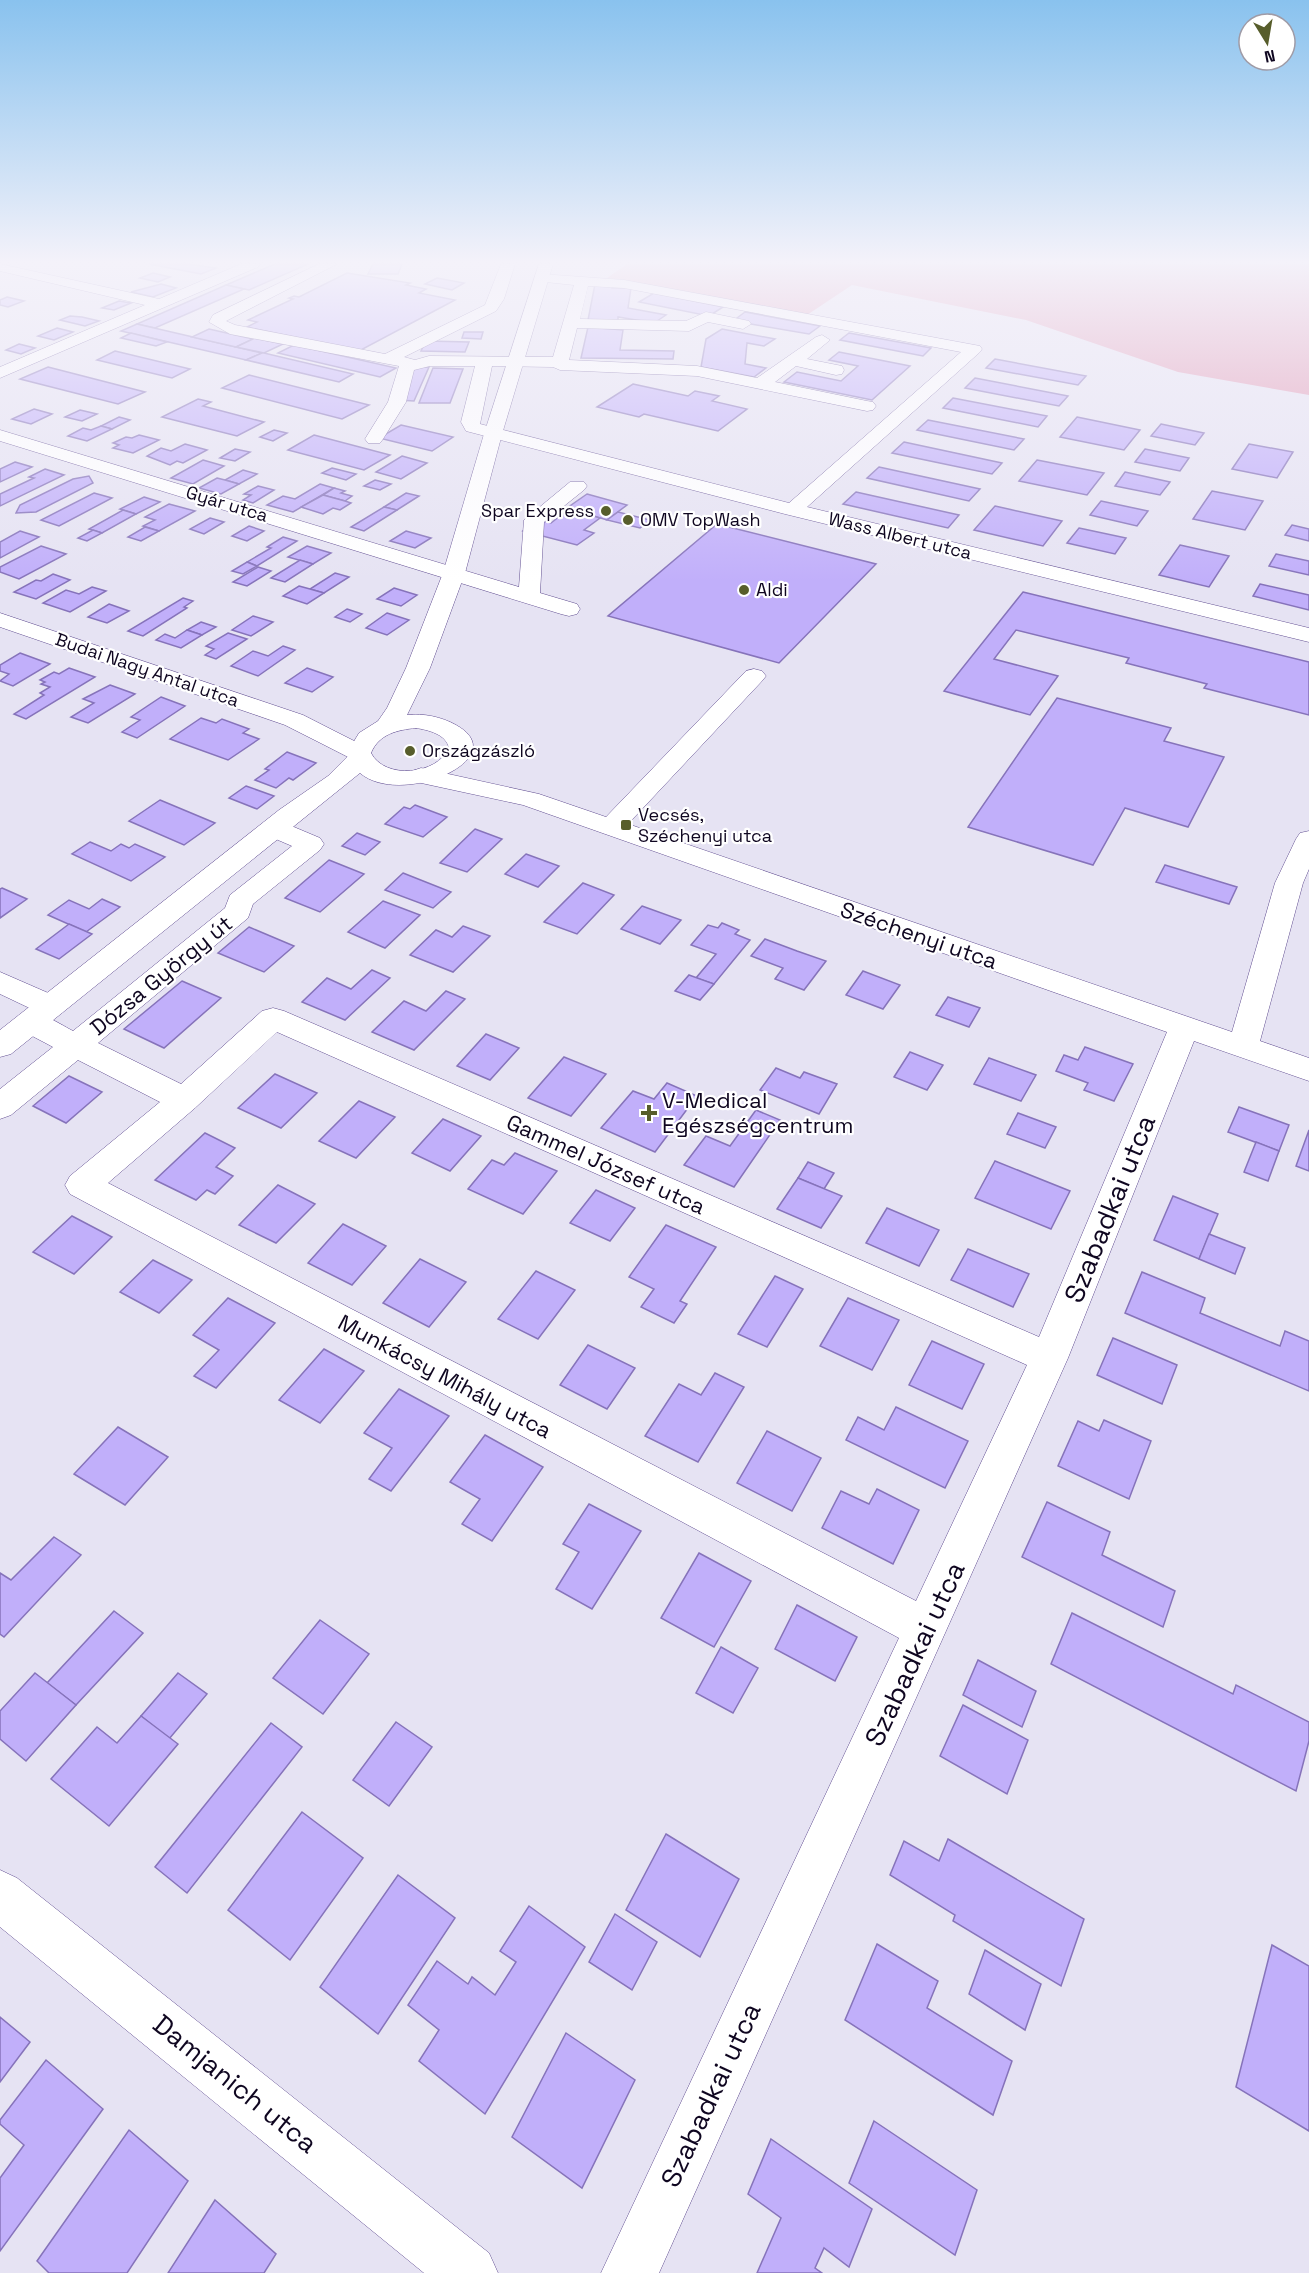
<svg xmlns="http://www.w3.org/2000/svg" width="1309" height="2273" font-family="'Space Grotesk',sans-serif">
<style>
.forest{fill:#e197b3}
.building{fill:#c1affa;stroke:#8673ba;stroke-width:1.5}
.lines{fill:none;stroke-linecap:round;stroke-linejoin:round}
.minor-casing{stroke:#614e91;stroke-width:1}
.major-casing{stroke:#614e91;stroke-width:1}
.minor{fill:#fff;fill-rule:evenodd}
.major{fill:#fff;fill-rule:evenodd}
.poi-dot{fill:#575d2b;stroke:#fff;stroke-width:2}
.labels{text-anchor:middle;stroke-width:4.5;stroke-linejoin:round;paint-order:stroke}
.far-street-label{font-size:18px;fill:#0f0620;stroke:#fff}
.far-poi-label{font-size:18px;fill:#0f0620;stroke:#fff;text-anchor:start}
.street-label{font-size:22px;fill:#0f0620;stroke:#fff}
.poi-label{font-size:22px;fill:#0f0620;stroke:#fff;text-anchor:start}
.near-street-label{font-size:27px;fill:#0f0620;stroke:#fff}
</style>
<rect width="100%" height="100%" fill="#e6e3f3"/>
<path class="forest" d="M627,264H1309V395L1178,372L1026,320L852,285L807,315L607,278Z"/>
<g class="building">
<path d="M149,264H188L216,268L201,274Z"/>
<path d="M275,264H308L249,290L226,285Z"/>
<path d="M373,264H402L398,274H368Z"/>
<path d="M153,273L170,277L158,282L140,278Z"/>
<path d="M347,273L410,283L406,285L426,289L419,293L455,300L359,351L247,327L257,322L248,320L293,299L289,298L294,296L299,297Z"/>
<path d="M437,278L464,283L452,290L425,284Z"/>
<path d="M161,284L176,288L153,297L131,292Z"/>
<path d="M595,284H613L612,288H631L628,308L666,315L654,323L618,317V320H588Z"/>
<path d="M226,285L244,289L155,328L137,324Z"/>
<path d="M654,293L723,307L709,316L639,302Z"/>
<path d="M7,297L24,301L8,307L0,305V300Z"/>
<path d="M119,301L131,303L114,310L102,308Z"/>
<path d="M745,312L820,326L809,334L733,321Z"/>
<path d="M70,316L82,317L99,321L85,326L60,320Z"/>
<path d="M137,324L236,347L262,353L246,360L121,331Z"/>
<path d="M588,327L623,330L620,350L674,351L673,359L581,358Z"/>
<path d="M57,328L73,332L54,340L38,336Z"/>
<path d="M209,329L253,339L236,347L192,337Z"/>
<path d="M722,329L775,339L764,346L747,343L745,364L766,368L754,377L701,367L706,339Z"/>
<path d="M464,332H483L481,339L462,338Z"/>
<path d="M131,333L167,342L156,346L121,338Z"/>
<path d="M849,333L931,348L923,356L840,340Z"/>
<path d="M255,338L283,344L264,353L236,347Z"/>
<path d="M426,341L469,342L465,352L421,351Z"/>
<path d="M19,344L35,348L21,354L6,350Z"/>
<path d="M294,345L396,368L380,377L278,353Z"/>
<path d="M115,351L190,369L172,378L97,360Z"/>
<path d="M839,352L910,366L872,400L784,382L797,372L841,381L858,366L829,360Z"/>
<path d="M262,353H264L353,374L339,382L246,360Z"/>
<path d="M995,359L1086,376L1078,385L986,368Z"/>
<path d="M48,367L145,392L118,404L20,379Z"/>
<path d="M414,367H429L414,401L399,400Z"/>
<path d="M433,368L463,369L450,403H419Z"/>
<path d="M249,375L369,405L342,419L222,388Z"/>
<path d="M975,378L1068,396L1059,406L965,388Z"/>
<path d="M633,384L688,396L695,391L719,396L712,401L747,409L718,431L644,414L639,417L597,407Z"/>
<path d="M953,398L1047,416L1038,427L943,408Z"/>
<path d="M198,399L211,402L203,406L264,422L237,436L162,417Z"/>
<path d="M34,409L52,414L31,424L12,419Z"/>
<path d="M80,410L97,414L82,421L65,417Z"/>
<path d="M119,417L130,420L112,429L101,426Z"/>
<path d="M1077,417L1140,430L1124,450L1060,437Z"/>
<path d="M928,420L1024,439L1014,450L917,430Z"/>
<path d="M1161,424L1204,433L1195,445L1151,436Z"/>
<path d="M401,425L453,437L432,451L379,438Z"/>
<path d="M101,426L112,429L87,441L68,436L83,428L91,430Z"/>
<path d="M274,430L287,433L273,441L260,437Z"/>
<path d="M139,435L159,440L133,453L113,448L119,445L113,443L126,437L132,438Z"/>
<path d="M314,435L390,455L364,470L288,450Z"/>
<path d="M904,442L1002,463L992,474L892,453Z"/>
<path d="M185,444L207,450L183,463L177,461L170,465L147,456L161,448L171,451Z"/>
<path d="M1249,444L1293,452L1277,478L1232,469Z"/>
<path d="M235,449L250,452L235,461L220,458Z"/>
<path d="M1145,449L1189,458L1180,471L1135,462Z"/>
<path d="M402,456L427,463L401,479L376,472Z"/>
<path d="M203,460L224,466L193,484L171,478Z"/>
<path d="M1037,460L1104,473L1087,495L1019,481Z"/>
<path d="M15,462L32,467L0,482V469Z"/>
<path d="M879,467L980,489L969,501L867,478Z"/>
<path d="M332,468L356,474L346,480L322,473Z"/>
<path d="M45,469L64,475L0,506V494L34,478L29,477Z"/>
<path d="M243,470L257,474L239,484L225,480Z"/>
<path d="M1125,472L1170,482L1160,495L1115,486Z"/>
<path d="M89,476L93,483L36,512L16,513L20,505L73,479Z"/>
<path d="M217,478L225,480L239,484L221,494L199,488Z"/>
<path d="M375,480L391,484L380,490L364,486Z"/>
<path d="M320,484L334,488L293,512L267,505L283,496L295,499Z"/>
<path d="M258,486L274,490L253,503L243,500L251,495L244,494Z"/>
<path d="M334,488L345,491L341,493L352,496L345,501L323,495Z"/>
<path d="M1212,491L1263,501L1245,530L1193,519Z"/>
<path d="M856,492L959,515L948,528L843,504Z"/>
<path d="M94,493L112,498L59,526L41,520Z"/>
<path d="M406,493L419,496L397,510L384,507Z"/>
<path d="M587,494L627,505L607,520L567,508Z"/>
<path d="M323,495L345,501L351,503L340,510L333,508L323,514L301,507Z"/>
<path d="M144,497L160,502L136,514L120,509Z"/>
<path d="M1101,501L1148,511L1137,526L1090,515Z"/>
<path d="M169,504L195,511L159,531L143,526L155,520L145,517Z"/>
<path d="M995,506L1062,521L1043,546L974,530Z"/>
<path d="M384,507L397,510L364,531L351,527Z"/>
<path d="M569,509L600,518L584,530L594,533L577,545L523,531L538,520L551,523Z"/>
<path d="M123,510L136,514L102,533L89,529Z"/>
<path d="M618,512L650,520L640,528L607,520Z"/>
<path d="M210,518L224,522L204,534L190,529Z"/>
<path d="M717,524L876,564L779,663L608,616Z"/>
<path d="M1292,525L1309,529V541L1285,535Z"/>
<path d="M249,526L264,531L247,541L232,536Z"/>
<path d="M145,527L159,531L141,541L128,537Z"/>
<path d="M1079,528L1126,538L1115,554L1067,543Z"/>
<path d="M93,530L102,533L87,541L78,538Z"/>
<path d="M20,531L39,537L0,558V542Z"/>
<path d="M406,531L431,538L415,548L390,541Z"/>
<path d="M283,537L297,541L257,566L247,562L271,548L267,547Z"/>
<path d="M1180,545L1229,556L1209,587L1159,575Z"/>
<path d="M41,546L66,554L19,579L0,572V567Z"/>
<path d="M307,546L331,553L313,564L288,557Z"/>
<path d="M1276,554L1309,561V575L1269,566Z"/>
<path d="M300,560L313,564L285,582L271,578Z"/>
<path d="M247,562L257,566L243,574L232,571Z"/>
<path d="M258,567L271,571L247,586L233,582Z"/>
<path d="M335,573L349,577L324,593L310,589Z"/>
<path d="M53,574L70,580L36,599L14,592L36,580L41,581Z"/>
<path d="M1260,584L1309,595V610L1253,596Z"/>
<path d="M299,586L310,589L324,593L307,604L283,596Z"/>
<path d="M92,587L106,591L70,612L43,603L66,590L79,594Z"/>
<path d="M394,588L417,595L401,606L377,599Z"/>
<path d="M1023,592L1309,662V715L1204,688L1207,684L1126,663L1129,658L1016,630L994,659L1058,676L1030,715L944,691Z"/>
<path d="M183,598L193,601L184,607L187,608L143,636L128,631Z"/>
<path d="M109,604L129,611L107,623L88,617Z"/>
<path d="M347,609L362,614L350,622L335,617Z"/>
<path d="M387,613L409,620L387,635L366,628Z"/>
<path d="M253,616L273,622L251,636L232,630Z"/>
<path d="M201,622L216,627L202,635L187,630Z"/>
<path d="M187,630L202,635L181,648L156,640L165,634L175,638Z"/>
<path d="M228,633L247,639L216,659L205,655L214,649L206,646Z"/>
<path d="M283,646L295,650L258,676L231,666L253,651L268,656Z"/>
<path d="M20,653L50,664L13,686L0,681L9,674L0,671V665Z"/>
<path d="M69,668L95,677L26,719L14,714L44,695L40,693L50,687L41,684L45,682L40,680L54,672L59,674Z"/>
<path d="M307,668L333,677L312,692L285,683Z"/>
<path d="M110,685L135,694L88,723L71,717L94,703L83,699Z"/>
<path d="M161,697L185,706L137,738L122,732L140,720L131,717Z"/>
<path d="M1057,698L1171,728L1164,741L1224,757L1188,827L1125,808L1093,865L968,827Z"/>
<path d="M201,718L216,723L222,719L249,729L243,733L259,739L228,760L170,739Z"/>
<path d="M287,752L316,763L293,780L289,778L276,788L255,780L269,770L265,769Z"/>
<path d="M246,786L274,796L257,809L229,798Z"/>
<path d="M160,800L215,823L184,845L129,821Z"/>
<path d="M415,805L447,817L423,837L385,824L404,807L410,809Z"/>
<path d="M475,829L502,839L467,872L440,863Z"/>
<path d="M357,833L380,842L365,855L342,846Z"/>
<path d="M90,842L111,851L121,844L129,848L135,844L165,857L131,881L72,854Z"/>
<path d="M526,854L559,866L538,887L505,874Z"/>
<path d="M329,860L364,874L320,912L285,898Z"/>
<path d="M1165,865L1237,887L1229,904L1156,882Z"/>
<path d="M403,873L451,892L433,908L385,890Z"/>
<path d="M583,883L614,895L577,934L544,922Z"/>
<path d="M2,888L27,899L0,918V889Z"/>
<path d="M102,899L120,907L86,932L48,915L69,900L89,909Z"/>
<path d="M383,901L420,915L385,948L348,932Z"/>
<path d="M642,906L681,920L660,944L621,929Z"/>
<path d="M722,923L739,930L735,934L750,940L714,984L696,978L716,954L691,945L708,925L718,928Z"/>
<path d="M69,924L92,934L59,959L36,949Z"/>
<path d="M463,926L490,936L453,972L410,955L436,930L452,937Z"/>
<path d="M249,927L294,946L264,972L218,953Z"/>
<path d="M765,939L797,951L826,961L804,990L775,979L783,968L751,956Z"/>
<path d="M372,970L390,978L345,1020L302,1002L327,978L351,989Z"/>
<path d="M863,971L900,985L883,1009L846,995Z"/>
<path d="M689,975L714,984L700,1000L675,991Z"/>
<path d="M182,981L221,998L164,1048L124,1029Z"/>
<path d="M446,991L465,999L414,1050L372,1032L404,1001L426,1011Z"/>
<path d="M948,997L980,1008L969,1027L936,1015Z"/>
<path d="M486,1034L519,1048L490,1080L457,1066Z"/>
<path d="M1085,1047L1133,1064L1114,1101L1084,1090L1088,1083L1056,1071L1064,1055L1078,1060Z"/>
<path d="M910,1052L943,1065L927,1090L894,1077Z"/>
<path d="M564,1057L606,1074L571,1116L528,1098Z"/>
<path d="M989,1058L1036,1075L1021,1101L974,1084Z"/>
<path d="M776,1068L800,1078L804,1072L837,1084L819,1114L760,1090Z"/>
<path d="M275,1074L317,1093L281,1128L238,1108Z"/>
<path d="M69,1076L102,1092L66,1123L33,1106Z"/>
<path d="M667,1083L697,1096L655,1152L601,1128L633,1091L654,1099Z"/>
<path d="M359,1101L395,1117L356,1158L319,1141Z"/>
<path d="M1239,1107L1289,1125L1279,1151L1228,1132Z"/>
<path d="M756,1110L780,1120L734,1187L684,1165L706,1136L730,1146Z"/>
<path d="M1018,1113L1056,1127L1045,1148L1007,1134Z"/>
<path d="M443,1119L481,1136L450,1171L412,1153Z"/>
<path d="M1309,1130V1171L1296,1166Z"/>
<path d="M205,1133L235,1148L216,1167L233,1176L215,1194L207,1190L196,1200L155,1180Z"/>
<path d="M1256,1142L1279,1151L1268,1181L1244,1172Z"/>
<path d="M515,1153L557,1171L523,1214L468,1189L492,1160L504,1165Z"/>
<path d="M995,1161L1070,1191L1051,1229L975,1198Z"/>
<path d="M808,1162L834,1173L824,1189L798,1178Z"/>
<path d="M798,1178L842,1196L821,1228L777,1209Z"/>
<path d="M278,1185L315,1204L276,1243L239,1225Z"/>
<path d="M596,1190L635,1208L610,1241L570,1223Z"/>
<path d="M1173,1196L1218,1214L1199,1259L1154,1240Z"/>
<path d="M887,1208L939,1230L919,1266L866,1243Z"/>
<path d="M72,1216L112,1237L74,1274L33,1252Z"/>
<path d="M343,1224L386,1246L352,1285L308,1263Z"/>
<path d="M666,1225L716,1247L680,1301L687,1304L674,1323L641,1307L654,1289L629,1277Z"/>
<path d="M1209,1234L1245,1248L1235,1274L1199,1259Z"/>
<path d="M968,1249L1029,1274L1013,1307L951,1280Z"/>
<path d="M420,1259L466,1282L429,1327L383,1303Z"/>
<path d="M153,1260L192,1280L159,1313L120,1292Z"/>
<path d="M536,1271L575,1290L538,1339L498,1319Z"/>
<path d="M1142,1272L1205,1298L1200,1313L1280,1346L1285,1331L1309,1341V1391L1125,1313Z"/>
<path d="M775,1276L803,1289L767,1347L738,1334Z"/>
<path d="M228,1298L275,1323L216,1388L194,1376L219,1350L193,1335Z"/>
<path d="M848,1298L899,1320L872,1370L820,1346Z"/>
<path d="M1113,1338L1177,1365L1162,1404L1097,1375Z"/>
<path d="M932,1341L984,1364L962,1409L909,1385Z"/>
<path d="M588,1345L635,1368L607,1409L560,1385Z"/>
<path d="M324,1349L364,1371L320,1423L279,1400Z"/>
<path d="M715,1373L744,1387L698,1462L645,1436L679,1384L701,1395Z"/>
<path d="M399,1389L449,1416L391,1491L369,1479L392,1448L364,1433Z"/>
<path d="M896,1407L968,1441L945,1488L846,1440L858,1417L884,1430Z"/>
<path d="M1104,1420L1151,1441L1129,1499L1058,1466L1078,1421L1099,1431Z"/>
<path d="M118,1427L168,1457L125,1505L74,1474Z"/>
<path d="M767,1431L821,1458L792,1511L737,1483Z"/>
<path d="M485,1435L543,1467L492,1541L462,1524L480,1499L450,1482Z"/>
<path d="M877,1489L919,1510L893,1564L822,1528L841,1491L869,1504Z"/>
<path d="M1047,1502L1110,1532L1102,1555L1175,1591L1163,1627L1022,1557Z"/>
<path d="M589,1504L641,1531L592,1609L556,1589L579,1552L563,1544Z"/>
<path d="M54,1537L81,1555L4,1637L0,1634V1573L11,1580Z"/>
<path d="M699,1553L751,1581L714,1647L661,1618Z"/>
<path d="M797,1605L857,1637L835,1681L775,1649Z"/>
<path d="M114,1611L143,1633L76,1705L47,1683Z"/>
<path d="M1072,1613L1233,1694L1236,1685L1309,1722V1741L1296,1791L1051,1664Z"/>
<path d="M320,1620L369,1654L323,1714L273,1678Z"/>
<path d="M721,1647L758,1668L733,1713L696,1693Z"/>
<path d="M978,1660L1036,1691L1022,1727L963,1695Z"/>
<path d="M35,1673L76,1705L26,1761L0,1739V1711Z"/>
<path d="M178,1673L207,1694L169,1739L141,1716Z"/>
<path d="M963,1705L1028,1740L1007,1794L940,1756Z"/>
<path d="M141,1716L178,1744L109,1826L51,1779L97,1727L117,1743Z"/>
<path d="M396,1722L432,1747L389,1806L353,1780Z"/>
<path d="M271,1723L302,1747L187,1893L155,1867Z"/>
<path d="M302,1812L363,1858L290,1960L228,1910Z"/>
<path d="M666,1834L739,1879L700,1957L626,1910Z"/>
<path d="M948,1839L1084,1919L1061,1986L953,1921L955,1915L890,1875L904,1841L939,1861Z"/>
<path d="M398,1875L455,1918L378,2034L320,1987Z"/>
<path d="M529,1906L585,1947L485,2114L419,2061L439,2030L408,2005L437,1961L468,1984L472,1977L495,1995L516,1962L500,1951Z"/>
<path d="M615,1914L657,1942L632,1990L589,1962Z"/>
<path d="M877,1944L938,1981L927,2008L1012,2061L993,2115L845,2020Z"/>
<path d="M1272,1945L1309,1966V2131L1236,2087Z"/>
<path d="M985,1950L1041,1984L1025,2030L969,1994Z"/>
<path d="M0,2017L30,2042L0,2082Z"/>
<path d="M566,2033L635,2080L582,2188L512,2137Z"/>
<path d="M46,2060L103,2109L0,2251V2178L24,2145L0,2124V2120Z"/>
<path d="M874,2121L977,2190L955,2255L849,2183Z"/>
<path d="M129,2130L188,2181L127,2273H49L37,2261Z"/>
<path d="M771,2139L872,2209L849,2267L824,2248L815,2268L822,2273H757L781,2218L748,2194Z"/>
<path d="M215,2200L276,2254L264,2273H168Z"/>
</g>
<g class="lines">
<g class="minor-casing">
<g id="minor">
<path d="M0,264L159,299L241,264H260L258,267L0,378V367L145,305L0,271Z"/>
<path d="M319,264H337L226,321L235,325L385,354L485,305L501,264H515L504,299L496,311L404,357L415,360L429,356L553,357L574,285L536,281L534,278L541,274L624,280L980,346L982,349L980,352L807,507L1309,628V642L785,514L466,431L461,422L475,366H430L414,370L406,402L383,439L380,443H368L365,439L388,402L399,366L230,334L209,322L213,315ZM588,286L624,288L961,352L789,503L480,424L492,366L553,367L560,370L697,376L867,411L873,410L876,406L873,402L867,401L775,382L796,366L836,375L842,374L844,370L842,366L807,359L830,340L822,335L816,337L757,378L697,366L569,360L577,328L689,331L708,322L743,329L751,324L749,321L706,312L686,321L580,319Z"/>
<path d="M0,430L519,587L524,520L570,482H584L587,486L584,490L544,522L540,593L577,604L580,609L577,614L569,616L561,614L0,441Z"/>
<path d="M0,613L303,715L368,748L371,753L368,758L359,760L350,758L285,725L0,627Z"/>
<path d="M754,669L762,671L766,676L762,681L628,824L1232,1032L1275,883L1296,839L1300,833L1309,831V869L1303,883L1260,1041L1309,1058V1081L1194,1041L1068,1358L659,2273H601L899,1638L70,1194L65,1185L70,1176L160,1102L78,1060L11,1115L0,1119V1089L53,1047L19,1029L15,1022L19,1015C39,1009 56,1022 73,1031L225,908L230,895L292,846L264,834L260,828L264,822L273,820L282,822L320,838L324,844L320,850L253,904L248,918L98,1043L181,1084L262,1011L273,1008L284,1011L1039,1337L1167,1032L523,805L412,781L408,776L412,771L421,768L539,794L606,817L746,671ZM277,1032L1027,1365L916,1601L108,1183L195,1108Z"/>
<path d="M0,972L62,999L66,1006L62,1013L51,1016L40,1013L0,994Z"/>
<path d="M0,1870L17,1878L489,2253L498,2273H424L0,1927Z"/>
</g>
</g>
<g class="major-casing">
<path id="major" d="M539,264H553L502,434L465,573L430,668L407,715C423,713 442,717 456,725C516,758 401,808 360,773L11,1054L0,1057V1030L279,810L328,776L348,756L347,753L359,733L378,721L387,708L406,668L443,573L484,434ZM416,728C428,730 446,734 449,748C437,775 385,780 371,753C379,734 397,730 416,728Z"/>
</g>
<use href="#minor" class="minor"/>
<use href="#major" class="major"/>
</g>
<linearGradient id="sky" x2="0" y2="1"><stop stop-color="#89c2ee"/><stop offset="0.45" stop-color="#f4f2fa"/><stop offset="1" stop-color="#f4f2fa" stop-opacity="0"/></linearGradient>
<rect width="1309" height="582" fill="url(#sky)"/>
<g class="poi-dot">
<circle cx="606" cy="511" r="6"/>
<circle cx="628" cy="520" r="6"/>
<circle cx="744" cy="590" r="6"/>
<circle cx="410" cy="751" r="6"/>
<rect x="620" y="819" width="12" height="12" rx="3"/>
<path d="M646 1104h6v6h6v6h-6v6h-6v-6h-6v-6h6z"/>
</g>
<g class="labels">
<g class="far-street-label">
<text transform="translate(227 504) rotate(17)" y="6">Gyár utca</text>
<text transform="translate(900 536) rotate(14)" y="6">Wass Albert utca</text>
<text transform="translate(147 670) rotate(19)" y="6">Budai Nagy Antal utca</text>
</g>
<g class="far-poi-label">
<text x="594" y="517" text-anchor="end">Spar Express</text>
<text x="640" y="526">OMV TopWash</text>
<text x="756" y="596">Aldi</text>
<text x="422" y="757">Országzászló</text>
<text x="638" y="821">Vecsés,<tspan x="638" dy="21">Széchenyi utca</tspan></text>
</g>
<g class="street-label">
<text transform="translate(919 935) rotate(19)" y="8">Széchenyi utca</text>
<text transform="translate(161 975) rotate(-39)" y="8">Dózsa György út</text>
<text transform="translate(606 1164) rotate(24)" y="8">Gammel József utca</text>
<text transform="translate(445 1376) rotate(28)" y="8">Munkácsy Mihály utca</text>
</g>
<g class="poi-label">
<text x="662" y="1108">V-Medical<tspan x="662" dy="25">Egészségcentrum</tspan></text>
</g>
<g class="near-street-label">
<text transform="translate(1110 1209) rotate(-68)" y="9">Szabadkai utca</text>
<text transform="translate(915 1654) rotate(-65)" y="9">Szabadkai utca</text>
<text transform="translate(235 2084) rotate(39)" y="9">Damjanich utca</text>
<text transform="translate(711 2095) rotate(-65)" y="9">Szabadkai utca</text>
</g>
</g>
<g transform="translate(1267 42) rotate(169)"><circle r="28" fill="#ffffff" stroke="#9f9ba6" stroke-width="1.5"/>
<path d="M0-4.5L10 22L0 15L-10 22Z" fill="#575d2b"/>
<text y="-9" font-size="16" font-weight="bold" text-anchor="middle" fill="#0f0620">N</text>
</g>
</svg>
